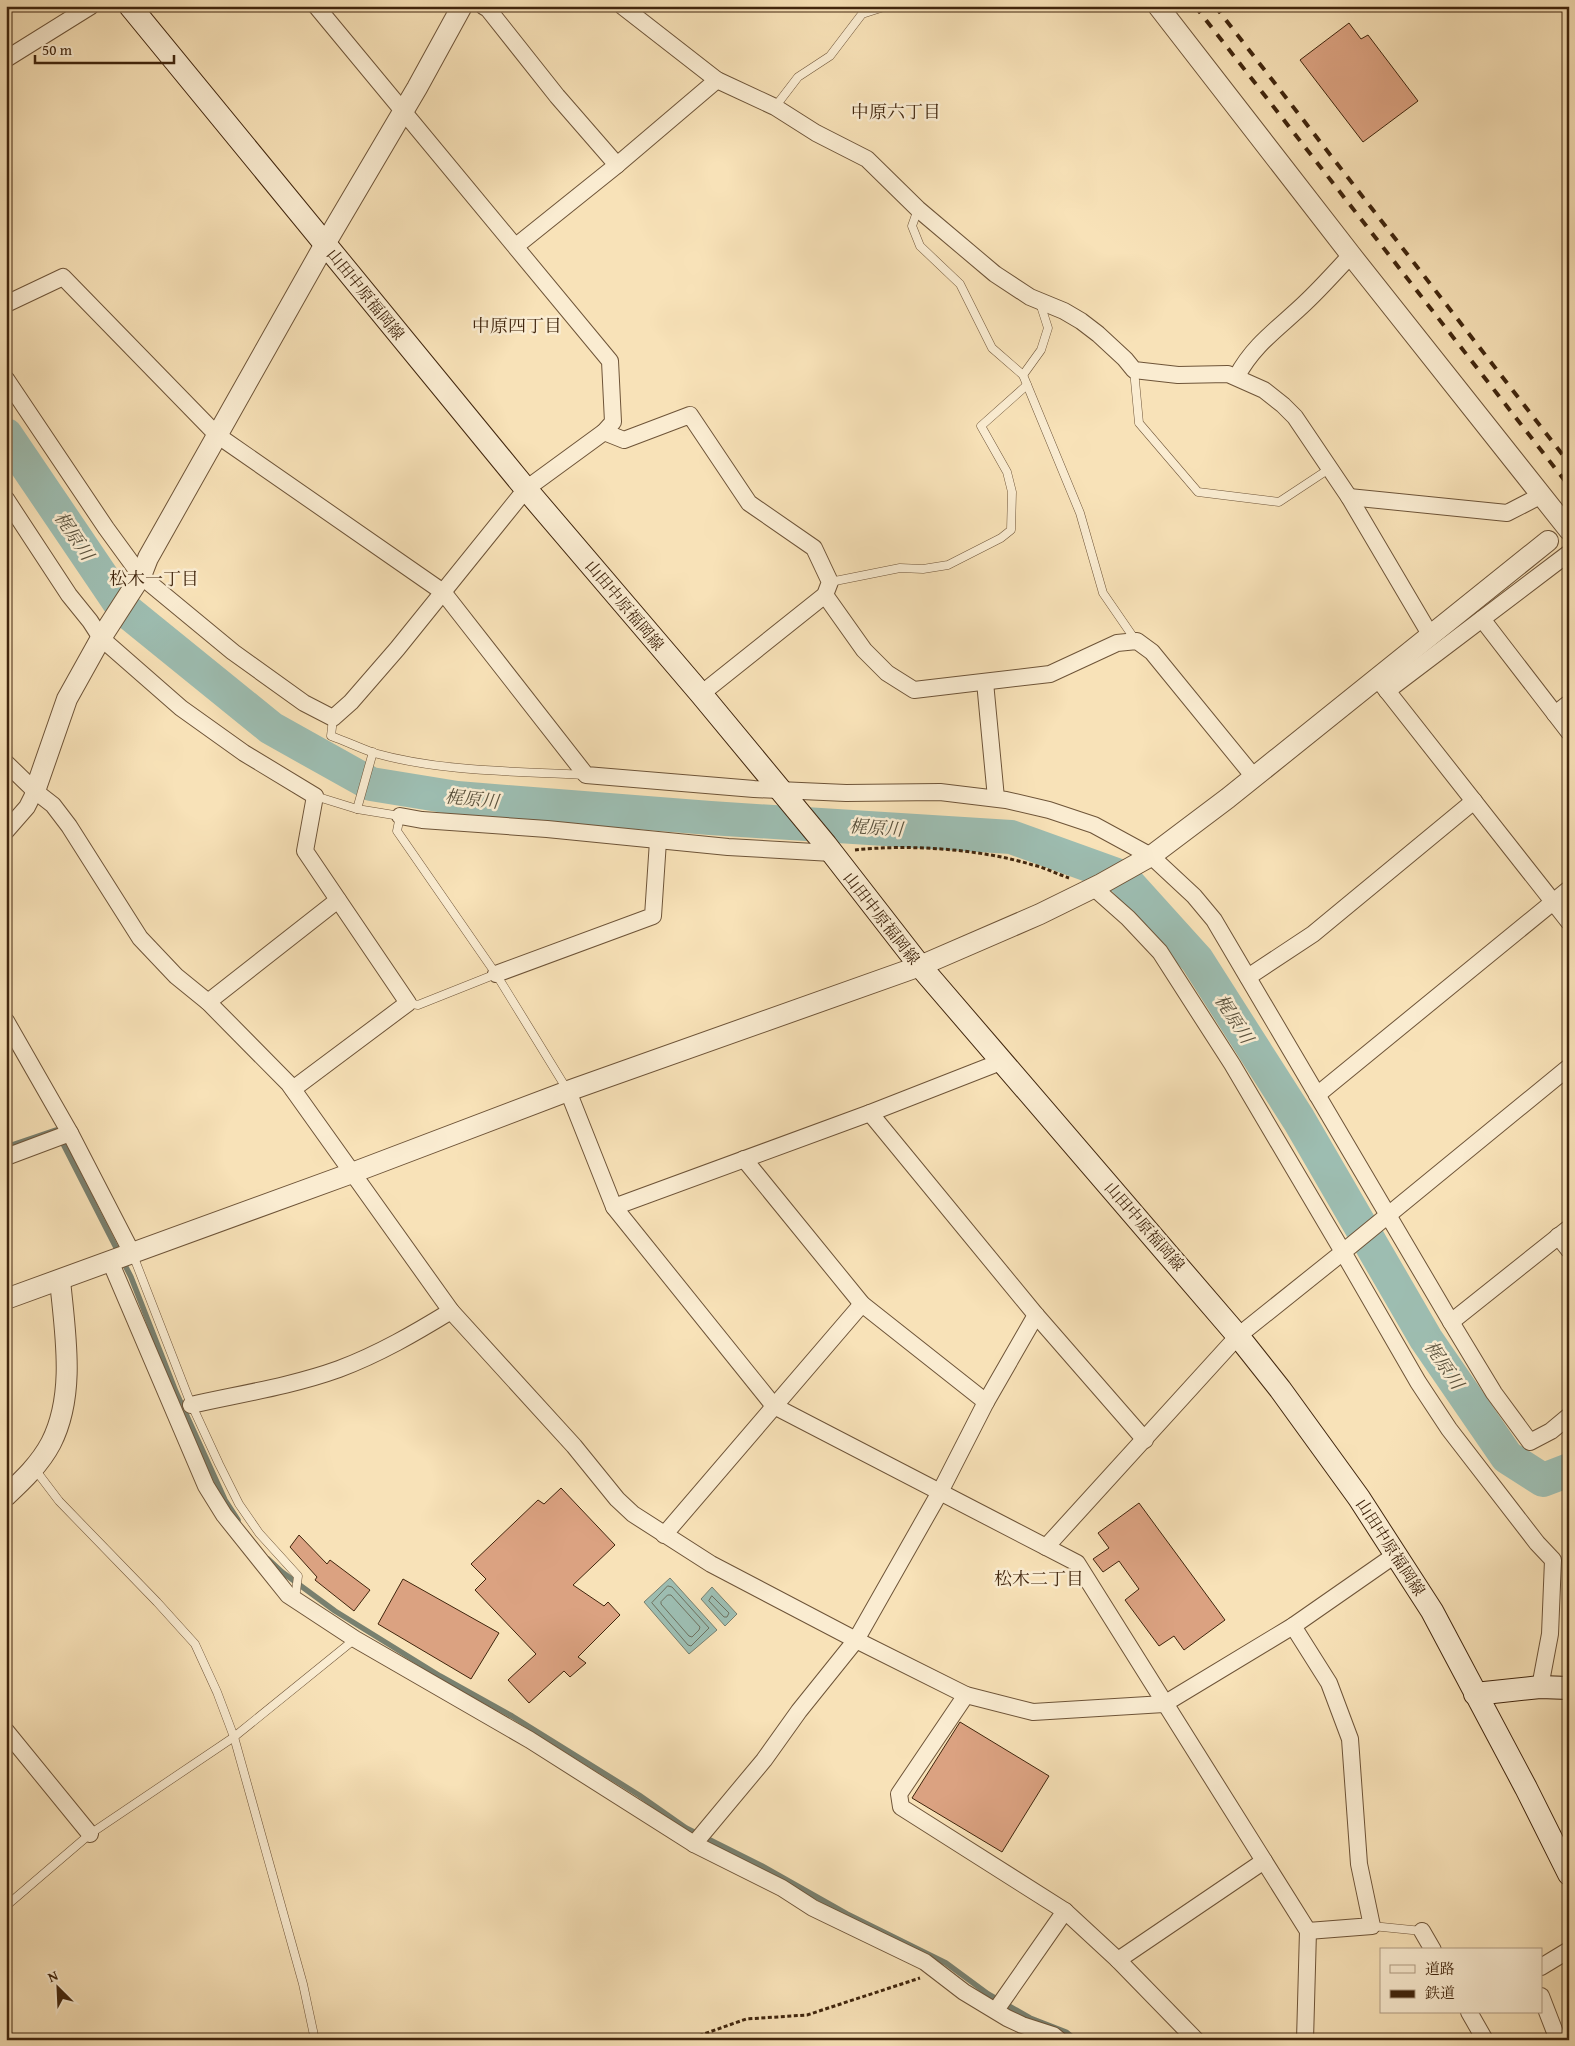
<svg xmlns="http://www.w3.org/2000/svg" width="1575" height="2046" font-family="'Gentium Book Plus','Noto Serif JP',serif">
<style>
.water{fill:#9dbdb1;stroke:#78806f}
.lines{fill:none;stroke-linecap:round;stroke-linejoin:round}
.shore{stroke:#6e715f;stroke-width:1}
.stream{stroke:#78806f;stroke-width:5.5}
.river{stroke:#9dbdb1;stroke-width:34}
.building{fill:#dba281;stroke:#40250d}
.service-casing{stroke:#6e5438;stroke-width:9}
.minor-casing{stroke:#6e5438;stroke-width:18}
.tertiary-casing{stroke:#6e5438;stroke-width:22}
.secondary-casing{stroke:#40250d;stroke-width:24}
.path{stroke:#40250d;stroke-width:3;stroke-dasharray:4 2.5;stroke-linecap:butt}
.service{stroke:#faecd1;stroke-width:8}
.minor{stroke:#faecd1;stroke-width:16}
.tertiary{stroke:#faecd1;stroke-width:20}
.secondary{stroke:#faecd1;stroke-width:22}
.rail{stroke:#40250d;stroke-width:4;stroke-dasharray:9 9;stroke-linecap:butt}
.labels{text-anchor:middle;stroke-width:5;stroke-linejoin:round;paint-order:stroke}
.street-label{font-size:16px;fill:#40250d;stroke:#faecd1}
.neighbourhood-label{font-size:18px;fill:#40250d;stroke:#faecd1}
.water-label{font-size:18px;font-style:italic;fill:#5c533e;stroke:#faecd1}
</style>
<rect width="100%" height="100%" fill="#f8e2b8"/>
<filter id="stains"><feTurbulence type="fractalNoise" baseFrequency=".004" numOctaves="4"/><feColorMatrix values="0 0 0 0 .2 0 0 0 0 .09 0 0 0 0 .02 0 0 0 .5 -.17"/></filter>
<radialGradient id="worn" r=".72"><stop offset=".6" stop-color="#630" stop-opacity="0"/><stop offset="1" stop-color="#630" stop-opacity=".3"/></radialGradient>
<g class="water">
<path d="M670,1578L717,1630L689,1654L644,1602Z"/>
<path d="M712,1587L737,1614L725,1626L701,1599Z"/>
</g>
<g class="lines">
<g class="shore">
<path d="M668,1586L672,1587L709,1628L691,1646L688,1645L652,1603Z"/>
<path d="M668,1595H671L700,1627L699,1630L692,1637L689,1636L661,1604V1602Z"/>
<path d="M712,1596L729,1613L727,1617H724L709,1601Z"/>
</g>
<g class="stream">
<path d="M6,1147L56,1130L131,1277L176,1392L225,1500L238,1520"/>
<path d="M268,1559L282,1572L335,1611L440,1676L512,1716L639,1795L686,1828L762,1866L847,1914L946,1963L988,1994L1030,2018L1066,2032L1076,2040"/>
</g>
<path class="river" d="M6,435L123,608L271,728L371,784L457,798L710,818L1011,837L1122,877L1197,960L1299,1120L1426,1339L1507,1457L1543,1480L1569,1470"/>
</g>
<g class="building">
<path d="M1349,23L1361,39L1368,35L1418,101L1363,142L1300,60Z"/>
<path d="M561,1488L615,1545L573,1585L604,1606L608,1602L620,1615L578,1657L586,1663L570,1677L564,1671L529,1703L508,1680L536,1654L475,1590L486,1579L471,1564L538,1500L544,1504Z"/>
<path d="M1139,1503L1225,1620L1184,1650L1174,1636L1159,1646L1125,1600L1139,1589L1119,1561L1103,1572L1093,1559L1109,1548L1098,1533Z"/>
<path d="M299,1535L327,1564L330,1560L370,1590L354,1611L315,1580L317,1577L290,1547Z"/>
<path d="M403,1579L499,1633L471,1679L378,1624Z"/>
<path d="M960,1722L1049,1776L1002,1852L912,1798Z"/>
</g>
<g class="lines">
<g class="service-casing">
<g id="service">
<path d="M775,107L798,77L830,56L862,14L887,6"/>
<path d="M918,209L912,226L920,246L960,284L992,348L1023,375L1080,513L1103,593L1136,641"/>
<path d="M1134,370L1139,423L1198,492L1279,502L1329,469"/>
<path d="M1023,375L1041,350L1048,328L1040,303"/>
<path d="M830,582L900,568L923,569L948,565L1001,538L1011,530L1012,492L1007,472L981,426L1027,385"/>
<path d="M333,718L331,736C345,741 360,748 374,753C442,772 514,771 584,775"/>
<path d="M315,796L357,809L400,816L397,831L496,974L568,1091"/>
<path d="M357,809L373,752"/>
<path d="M408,1003L418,1005L496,974"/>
<path d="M133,1255L189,1399L219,1464L239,1504L259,1533L298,1576L295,1599"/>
<path d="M34,1468L59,1501L157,1602L195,1644L217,1692L234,1737L303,1984L315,2040"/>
<path d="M6,1751L16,1743"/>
<path d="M6,1906L90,1834L234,1737L355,1639"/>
<path d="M1372,1926L1422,1931"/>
</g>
</g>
<g class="minor-casing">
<g id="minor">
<path d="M483,6L488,9L557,96L617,165"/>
<path d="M622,6L717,80L775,107L816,133L867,159L918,209L995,274L1030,297L1064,311L1081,321L1098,334L1125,359L1134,370L1178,375L1228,374L1264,390L1283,405L1295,417L1349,497L1431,636"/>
<path d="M6,59L91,6"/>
<path d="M516,246L617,165L717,80"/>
<path d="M6,304L63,277L217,435L443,592L586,775L754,789L846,793L940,792L1006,800L1049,810L1094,825L1151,856L1194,896L1214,920L1451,1322L1494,1393L1530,1442L1551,1431L1569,1416"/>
<path d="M1237,376C1254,344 1279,328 1305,303C1321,288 1336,271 1351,255"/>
<path d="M6,379L106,528L141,576L233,652L304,703L333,718L351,702L397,649L526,489L604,432L613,422L610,361L316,6"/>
<path d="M604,432L624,440L690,415L749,503L814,548L830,582L825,595L701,694"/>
<path d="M1349,497L1507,513L1542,495"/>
<path d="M6,499L69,595L90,621L101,638L181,708L244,753L315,796L305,851L408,1003L293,1089"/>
<path d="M825,595L864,650L887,673L914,690L1050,674L1117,643L1137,641L1152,652L1254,777"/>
<path d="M1482,619L1569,732"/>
<path d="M1377,678L1569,922"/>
<path d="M985,682L996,798"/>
<path d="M1387,691L1569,553"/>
<path d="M1555,714L1569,703"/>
<path d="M6,763L35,791L53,805L69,826L140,938L176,976L208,1002L289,1084L451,1311L574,1446L617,1499L633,1514L711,1564L856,1640L966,1695L1033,1712L1164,1704L1293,1626L1395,1555"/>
<path d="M400,816L422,820L547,829L728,847L832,853"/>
<path d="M6,831L27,807L35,791"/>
<path d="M496,974L653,916L658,841"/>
<path d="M1248,977L1313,934L1474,801"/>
<path d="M208,1002L338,900"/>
<path d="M6,1021L70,1133L132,1253"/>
<path d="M568,1091L614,1207L774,1406L1077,1563L1308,1931L1305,2040"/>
<path d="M1317,1095L1569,889"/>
<path d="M870,1113L1036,1315L1145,1440"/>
<path d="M6,1157L70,1133"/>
<path d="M744,1159L862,1304L986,1402"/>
<path d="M614,1207L870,1113L1003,1061"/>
<path d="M1558,1236L1569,1250"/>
<path d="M110,1261L206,1486L224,1515L288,1595L355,1639L530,1740L694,1844L782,1888L813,1908L925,1962L964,1992L1007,2018L1022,2025L1053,2035L1059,2040"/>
<path d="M1451,1322L1569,1228"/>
<path d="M191,1405C240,1394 292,1386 339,1369C379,1354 415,1333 451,1311"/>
<path d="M664,1535L862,1304"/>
<path d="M1046,1547L1238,1336L1343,1252L1232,1064L1160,952L1128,918L1093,887"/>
<path d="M1293,1626L1329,1683L1350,1739L1359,1864L1372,1926L1308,1931"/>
<path d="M1540,1687L1550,1634L1553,1560L1537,1543L1449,1429L1418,1382L1343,1252L1569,1067"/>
<path d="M966,1695L899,1794L901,1807L1065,1911L1118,1960L1196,2040"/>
<path d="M6,1731L90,1834"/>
<path d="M694,1844L764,1760L799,1711L856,1640L940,1492L986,1402L1036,1315"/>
<path d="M1422,1931L1433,1950"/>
<path d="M1118,1960L1264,1861"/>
<path d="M1541,1967L1569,1950"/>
<path d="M1541,1996L1558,2040"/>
<path d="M996,2010L1065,1911"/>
<path d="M1469,2012L1485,2040"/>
</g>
</g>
<g class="tertiary-casing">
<g id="tertiary">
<path d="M1158,6L1351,255L1569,530"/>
<path d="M35,791L67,699L101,638L141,576L148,558L325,244L417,88L462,6"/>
<path d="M6,1299L352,1173L568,1091L920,966L1040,914L1101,884L1151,856L1228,798L1548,541"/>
<path d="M6,1496C23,1480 40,1464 51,1443C76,1394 65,1333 60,1280"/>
</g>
</g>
<g class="secondary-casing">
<g id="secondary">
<path d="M130,6L526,489L701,694L826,845L920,966L1238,1336L1280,1389L1359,1498L1432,1611L1526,1788L1569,1874"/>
<path d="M1475,1694L1540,1687L1569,1688"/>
</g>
</g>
<g class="path">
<path d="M855,850C909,844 981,849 1033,865C1046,868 1057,874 1069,878"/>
<path d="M687,2040L746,2019L807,2015L920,1978"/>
</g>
<use href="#service" class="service"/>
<use href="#minor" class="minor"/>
<use href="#tertiary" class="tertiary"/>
<use href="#secondary" class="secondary"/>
<g class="rail">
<path d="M1195,6L1569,486"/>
<path d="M1215,6L1569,463"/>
</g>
</g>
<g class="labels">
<g class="street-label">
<text transform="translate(366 294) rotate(51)" y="6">山田中原福岡線</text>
<text transform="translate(625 605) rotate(50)" y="6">山田中原福岡線</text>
<text transform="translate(882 918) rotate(52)" y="6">山田中原福岡線</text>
<text transform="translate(1145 1226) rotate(49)" y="6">山田中原福岡線</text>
<text transform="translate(1391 1547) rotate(57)" y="6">山田中原福岡線</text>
</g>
<g class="neighbourhood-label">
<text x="896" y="118">中原六丁目</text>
<text x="517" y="332">中原四丁目</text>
<text x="154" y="585">松木一丁目</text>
<text x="1039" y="1585">松木二丁目</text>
</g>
<g class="water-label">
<text transform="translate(74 536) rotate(56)" y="6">梶原川</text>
<text transform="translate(472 799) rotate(6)" y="6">梶原川</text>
<text transform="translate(876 828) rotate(4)" y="6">梶原川</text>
<text transform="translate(1234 1019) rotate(57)" y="6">梶原川</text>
<text transform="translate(1444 1365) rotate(56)" y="6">梶原川</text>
</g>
</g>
<rect width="1575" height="2046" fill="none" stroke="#f8e2b8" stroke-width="25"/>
<rect x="8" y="8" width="1560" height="2031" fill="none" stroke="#40250d" stroke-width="2.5"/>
<rect x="12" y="12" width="1550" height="2021" fill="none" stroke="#40250d"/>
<rect x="1380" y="1948" width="162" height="65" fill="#faecd1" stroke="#b09c83"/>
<rect x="1390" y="1965" width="25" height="8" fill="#faecd1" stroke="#b09c83"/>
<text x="1425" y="1974" font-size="15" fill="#40250d">道路</text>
<rect x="1390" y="1990" width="25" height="8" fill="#40250d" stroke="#b09c83"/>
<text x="1425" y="1998" font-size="15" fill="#40250d">鉄道</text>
<g transform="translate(58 1988) rotate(336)" stroke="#faecd1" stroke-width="4" paint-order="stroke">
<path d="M0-4L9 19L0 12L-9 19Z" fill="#40250d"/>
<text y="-8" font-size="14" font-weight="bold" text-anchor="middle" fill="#40250d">N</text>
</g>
<path d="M35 55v8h139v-8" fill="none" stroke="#40250d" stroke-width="2.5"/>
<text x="42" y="55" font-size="15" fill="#40250d" stroke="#faecd1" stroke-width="4" paint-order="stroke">50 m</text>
<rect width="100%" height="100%" filter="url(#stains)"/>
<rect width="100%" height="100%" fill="url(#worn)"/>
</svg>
